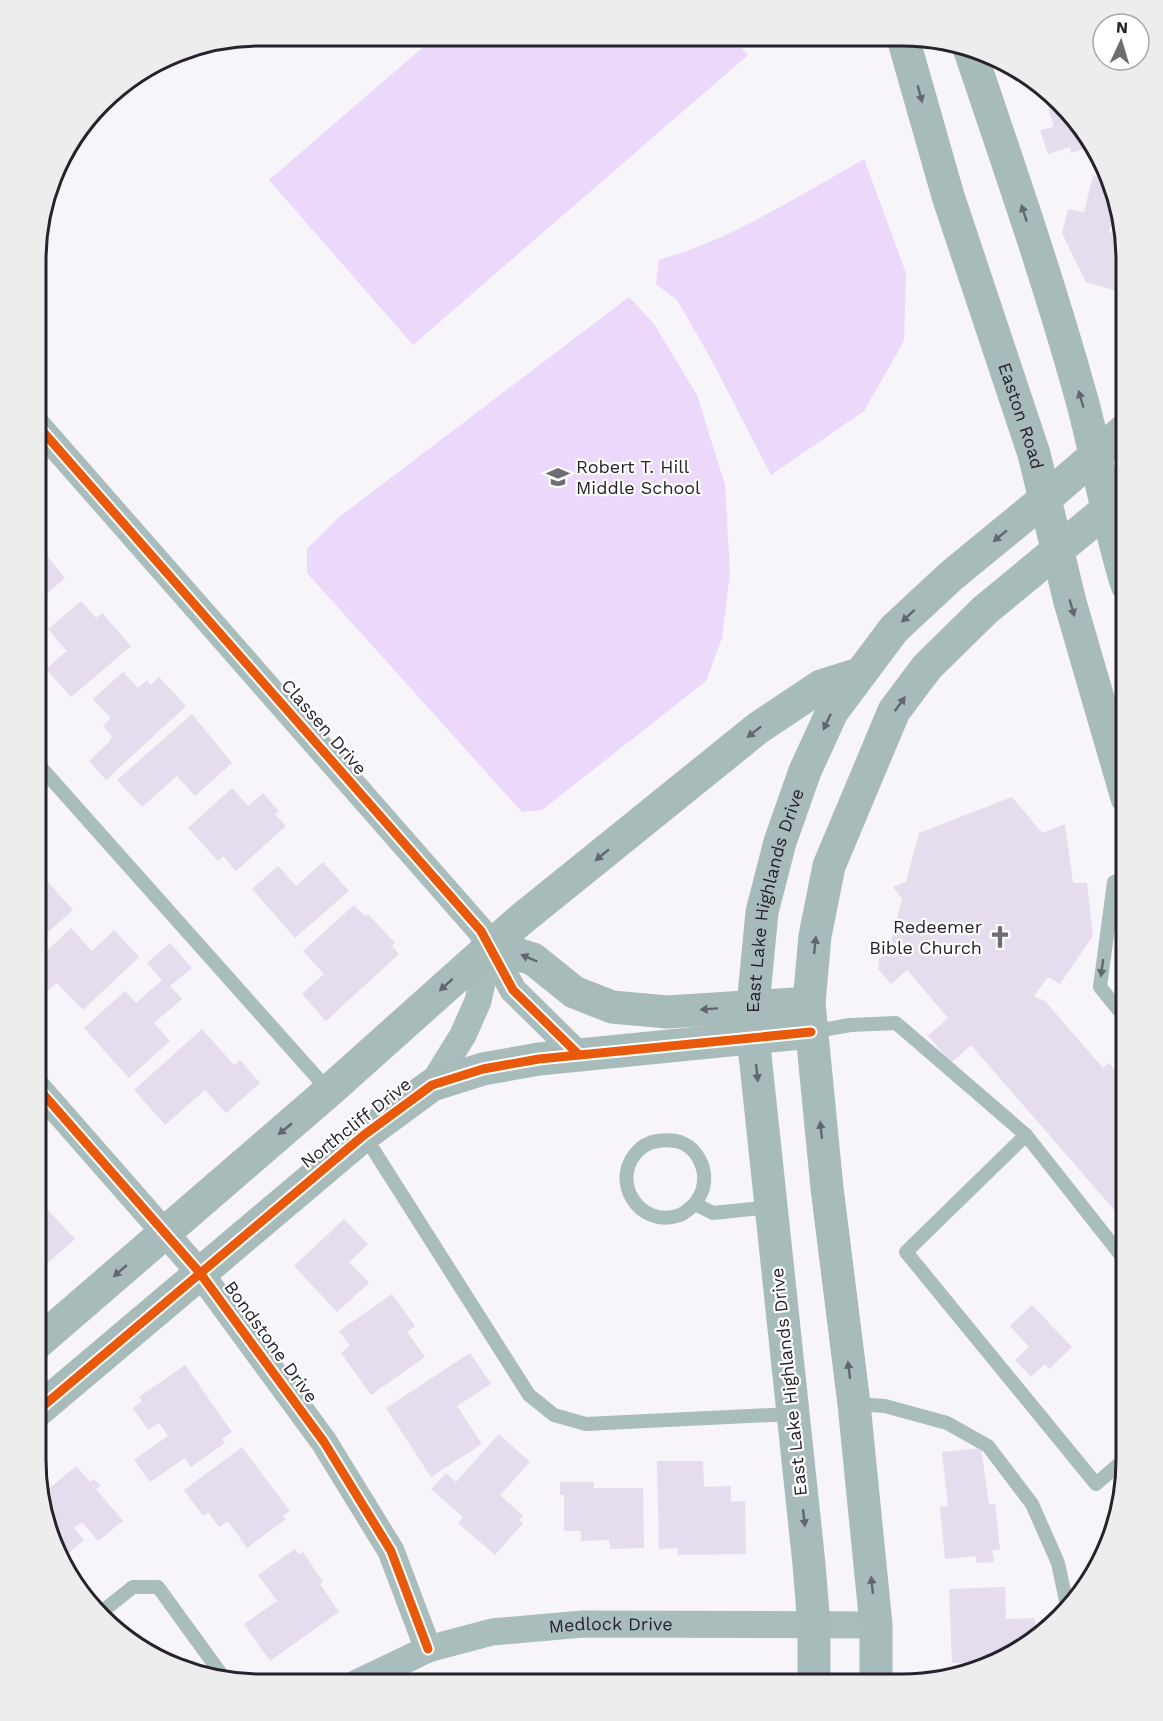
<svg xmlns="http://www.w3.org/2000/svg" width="1163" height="1721" font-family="'Work Sans',sans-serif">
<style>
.green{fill:#ebd8fa}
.building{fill:#e5dced}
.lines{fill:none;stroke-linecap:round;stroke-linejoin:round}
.lane{stroke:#a8bdbc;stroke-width:14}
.street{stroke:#a8bdbc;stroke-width:27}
.secondary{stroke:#a8bbbb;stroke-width:33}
.cycleway-casing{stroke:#fff;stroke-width:13}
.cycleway{stroke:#e8590c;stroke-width:9}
.oneway{fill:#61676c}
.oneway2{fill:#61686c}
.labels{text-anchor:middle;stroke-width:4.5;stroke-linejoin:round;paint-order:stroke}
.street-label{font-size:18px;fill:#27222b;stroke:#fff}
.poi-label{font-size:18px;fill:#27222b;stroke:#fff;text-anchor:start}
.rim{fill:none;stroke:#27222b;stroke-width:3}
</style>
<rect width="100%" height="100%" fill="#f7f4fa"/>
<g class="green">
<path d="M435,37H732L748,55L413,345L269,180Z"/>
<path d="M864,159L906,273L904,341L864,411L771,475L710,357L677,300L656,284L659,260C732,239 797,197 864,159Z"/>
<path d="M629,297L654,324L697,395L725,485L730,572L722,638L706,681L542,810L522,812L307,573V549L338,518Z"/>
</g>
<g class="building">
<path d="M1061,105L1080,124L1094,146L1071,153L1070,147L1048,154L1040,130L1054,127L1048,109Z"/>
<path d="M1093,176L1111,181L1116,207L1109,232L1114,234L1115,230L1121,232L1127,260V279L1124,293L1086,282L1062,233L1068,209L1084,212Z"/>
<path d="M40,547L65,578L37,602V550Z"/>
<path d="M81,601L96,618L102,613L131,646L71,697L46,669L67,651L48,629Z"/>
<path d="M123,672L138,688L147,680L151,685L159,677L186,706L106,780L89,761L110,741L112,736L103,726L111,718L93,699Z"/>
<path d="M192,714L232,763L195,796L177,776L142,807L117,780Z"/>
<path d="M232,788L248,806L263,793L279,811L275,814L286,826L236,871L223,856L218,861L188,828Z"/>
<path d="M1012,797L1042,833L1065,824L1073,883H1087L1093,936L1060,984L1048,977L1034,996L1045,1001L1103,1068L1109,1063L1127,1083V1203L1116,1212L971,1045L951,1063L928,1036L948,1018L907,970L891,984L878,969L879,959L889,950L902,899L893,887L906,882L919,833Z"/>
<path d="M323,862L349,891L295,938L252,889L278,866L296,886Z"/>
<path d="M37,879L43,886L48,882L73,910L38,941Z"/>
<path d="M354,905L365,916L368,914L395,943L392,946L399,954L326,1021L302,994L324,974L303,951Z"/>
<path d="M71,928L92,951L114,930L139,957L83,1010L57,983L47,991L37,980V960Z"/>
<path d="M170,943L192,968L170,986L182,999L154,1023L170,1041L129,1078L84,1028L125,991L136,1003L162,980L147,963Z"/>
<path d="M202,1029L234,1065L240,1060L260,1083L226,1113L205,1090L165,1125L134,1090Z"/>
<path d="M36,1197L75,1239L36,1273Z"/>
<path d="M344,1219L368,1244L349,1262L369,1283L337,1312L294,1266Z"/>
<path d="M392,1294L415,1326L407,1332L425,1357L371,1395L341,1353L350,1346L339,1331Z"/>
<path d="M1032,1305L1072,1347L1049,1369L1045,1364L1031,1377L1015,1360L1029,1347L1010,1326Z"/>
<path d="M470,1353L491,1384L457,1406L482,1444L431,1477L386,1408Z"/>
<path d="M185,1365L232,1432L222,1439L225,1443L191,1467L185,1458L150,1482L134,1460L168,1436L159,1423L148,1430L133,1408L142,1401L139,1397Z"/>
<path d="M499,1434L530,1462L500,1495L523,1516L519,1520L523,1523L495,1555L458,1523L463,1517L431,1489L446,1473L456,1482Z"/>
<path d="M242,1447L290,1511L283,1516L286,1519L247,1548L228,1521L219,1527L208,1512L203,1516L184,1490Z"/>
<path d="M981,1448L989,1504H995L1000,1550H992L994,1562L976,1563V1556L945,1559L940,1507L948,1506L942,1452Z"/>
<path d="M657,1461H703L704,1487L731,1486V1502L745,1501L746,1554L678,1555V1548L659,1549Z"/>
<path d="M76,1466L90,1482L94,1479L101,1486L96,1489L123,1521L98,1541L82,1522L74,1528L84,1540L61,1560L53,1547L41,1486L45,1482L50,1488Z"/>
<path d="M560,1482H594V1488H643L644,1548L610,1549L609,1540L581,1541V1531H564V1495H560Z"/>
<path d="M295,1549L299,1554L303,1552L323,1582L320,1584L339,1612L270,1661L244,1624L277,1601L258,1575Z"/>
<path d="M1005,1587L1006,1619L1035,1618V1641L999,1662L952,1663L949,1589Z"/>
</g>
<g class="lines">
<g class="lane">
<path d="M37,763L329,1091"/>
<path d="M1127,1020L1100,987L1114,882L1127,876"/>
<path d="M811,1032L850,1025L896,1023L1026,1135L1127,1263"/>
<path d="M364,1135L529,1395L554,1415L586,1424L792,1414"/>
<path d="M1026,1135L906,1252L1096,1484L1126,1458"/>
<path d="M695,1204C698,1199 702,1193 703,1188C708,1168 696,1145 676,1141C663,1139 651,1140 641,1148C607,1177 638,1230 680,1215C685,1213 690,1208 695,1204L713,1213L771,1207"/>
<path d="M854,1404L885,1406L947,1423L988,1446L1032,1504L1058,1563L1068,1610"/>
<path d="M99,1614L133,1587H158L227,1682"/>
</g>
<g class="street">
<path d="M38,426L481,931L513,990L578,1054"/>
<path d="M432,1085L463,1035L478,1001L490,946"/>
<path d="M37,1087L200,1273L324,1442L391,1551L428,1649"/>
<path id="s1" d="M357,1683L428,1649L492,1632L583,1624L876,1625"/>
</g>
<g class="secondary">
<path id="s2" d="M903,38L948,196L1034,454L1070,602L1127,798"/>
<path d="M969,48C1009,166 1050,284 1083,404C1099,464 1108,526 1127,585"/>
<path d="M490,946L533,959L574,992L612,1007L667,1012L809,1003"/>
<path d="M36,1344L329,1091L518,922L758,728L821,686L859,674"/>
<path d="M36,1412L364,1135L432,1085L483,1069L539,1059L811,1032"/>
<path id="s3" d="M814,1685V1626L809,1564L753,1036V1006L762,912L780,842L805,771L832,712L894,629L951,576L1046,498L1127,428"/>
<path d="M876,1685V1625L854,1404L827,1188L809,1003L815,936L829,866L894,711L927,667L985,610L1127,493"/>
</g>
<g class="cycleway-casing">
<g id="cycleway">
<path d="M38,426L481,931L513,990L578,1054"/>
<path d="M37,1087L200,1273L324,1442L391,1551L428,1649"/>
<path d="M36,1412L364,1135L432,1085L483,1069L539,1059L811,1032"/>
</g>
</g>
<use href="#cycleway" class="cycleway"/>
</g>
<defs><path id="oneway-solid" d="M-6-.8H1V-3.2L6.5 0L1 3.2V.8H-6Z" transform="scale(1.5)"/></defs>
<g class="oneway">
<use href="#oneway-solid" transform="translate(920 94) rotate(75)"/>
<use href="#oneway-solid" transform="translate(1024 213) rotate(-108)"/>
<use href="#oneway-solid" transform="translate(1081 399) rotate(-106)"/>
<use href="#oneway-solid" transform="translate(1000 536) rotate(141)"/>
<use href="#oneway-solid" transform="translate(1072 608) rotate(74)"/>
<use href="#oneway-solid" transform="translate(908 616) rotate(137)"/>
<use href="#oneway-solid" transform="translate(900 704) rotate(-54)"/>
<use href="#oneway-solid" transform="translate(827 722) rotate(115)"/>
<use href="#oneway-solid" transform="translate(754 732) rotate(142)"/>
<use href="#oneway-solid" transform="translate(602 855) rotate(141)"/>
<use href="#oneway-solid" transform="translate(815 945) rotate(-84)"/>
<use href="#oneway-solid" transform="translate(529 958) rotate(-157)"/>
<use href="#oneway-solid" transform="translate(446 985) rotate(138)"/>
<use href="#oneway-solid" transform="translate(709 1009) rotate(176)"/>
<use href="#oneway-solid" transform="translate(757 1073) rotate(84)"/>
<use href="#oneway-solid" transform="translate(285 1129) rotate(140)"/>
<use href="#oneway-solid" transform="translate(821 1130) rotate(-96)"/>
<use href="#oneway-solid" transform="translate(120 1271) rotate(139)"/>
<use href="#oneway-solid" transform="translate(849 1370) rotate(-97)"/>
<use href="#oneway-solid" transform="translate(804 1518) rotate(83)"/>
<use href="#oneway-solid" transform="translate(872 1585) rotate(-96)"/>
</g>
<use class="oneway2" href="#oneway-solid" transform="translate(1102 968) rotate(98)"/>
<defs>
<g id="school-bare" transform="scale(1.8)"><path d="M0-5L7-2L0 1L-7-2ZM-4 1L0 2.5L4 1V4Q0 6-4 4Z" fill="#706c73" stroke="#fff" stroke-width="2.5" paint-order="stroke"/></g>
<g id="church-bare" transform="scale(1.8)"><path d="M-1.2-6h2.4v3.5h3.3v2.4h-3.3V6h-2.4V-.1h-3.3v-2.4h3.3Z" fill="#706c73" stroke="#fff" stroke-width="2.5" paint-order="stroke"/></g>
</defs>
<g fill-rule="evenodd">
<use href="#school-bare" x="558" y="477"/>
<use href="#church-bare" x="1000" y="937"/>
</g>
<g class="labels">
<g class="street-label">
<text dy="6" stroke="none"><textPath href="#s2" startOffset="396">Easton Road</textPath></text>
<text transform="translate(324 727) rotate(49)" y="6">Classen Drive</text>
<text dy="6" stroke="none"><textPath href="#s3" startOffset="790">East Lake Highlands Drive</textPath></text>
<text transform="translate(356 1123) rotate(-38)" y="6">Northcliff Drive</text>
<text transform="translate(271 1342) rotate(54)" y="6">Bondstone Drive</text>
<text transform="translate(789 1382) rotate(-96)" y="6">East Lake Highlands Drive</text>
<text dy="6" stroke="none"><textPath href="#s1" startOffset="264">Medlock Drive</textPath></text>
</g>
<g class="poi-label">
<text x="576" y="473">Robert T. Hill<tspan x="576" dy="21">Middle School</tspan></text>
<text x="982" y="933" text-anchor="end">Redeemer<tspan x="982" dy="21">Bible Church</tspan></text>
</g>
</g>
<path d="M0 0H1163V1721H0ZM260 46H902A214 214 0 0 1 1116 260V1460A214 214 0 0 1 902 1674H260A214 214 0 0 1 46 1460V260A214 214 0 0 1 260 46Z" fill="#eeedee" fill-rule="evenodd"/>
<path class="rim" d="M260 46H902A214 214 0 0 1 1116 260V1460A214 214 0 0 1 902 1674H260A214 214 0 0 1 46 1460V260A214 214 0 0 1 260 46Z"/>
<g transform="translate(1121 42) rotate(4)"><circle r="28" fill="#ffffff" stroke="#a9a7aa" stroke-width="1.5"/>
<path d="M0-4.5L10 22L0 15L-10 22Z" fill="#706c73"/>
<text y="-9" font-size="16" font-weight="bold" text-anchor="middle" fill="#27222b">N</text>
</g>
</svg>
